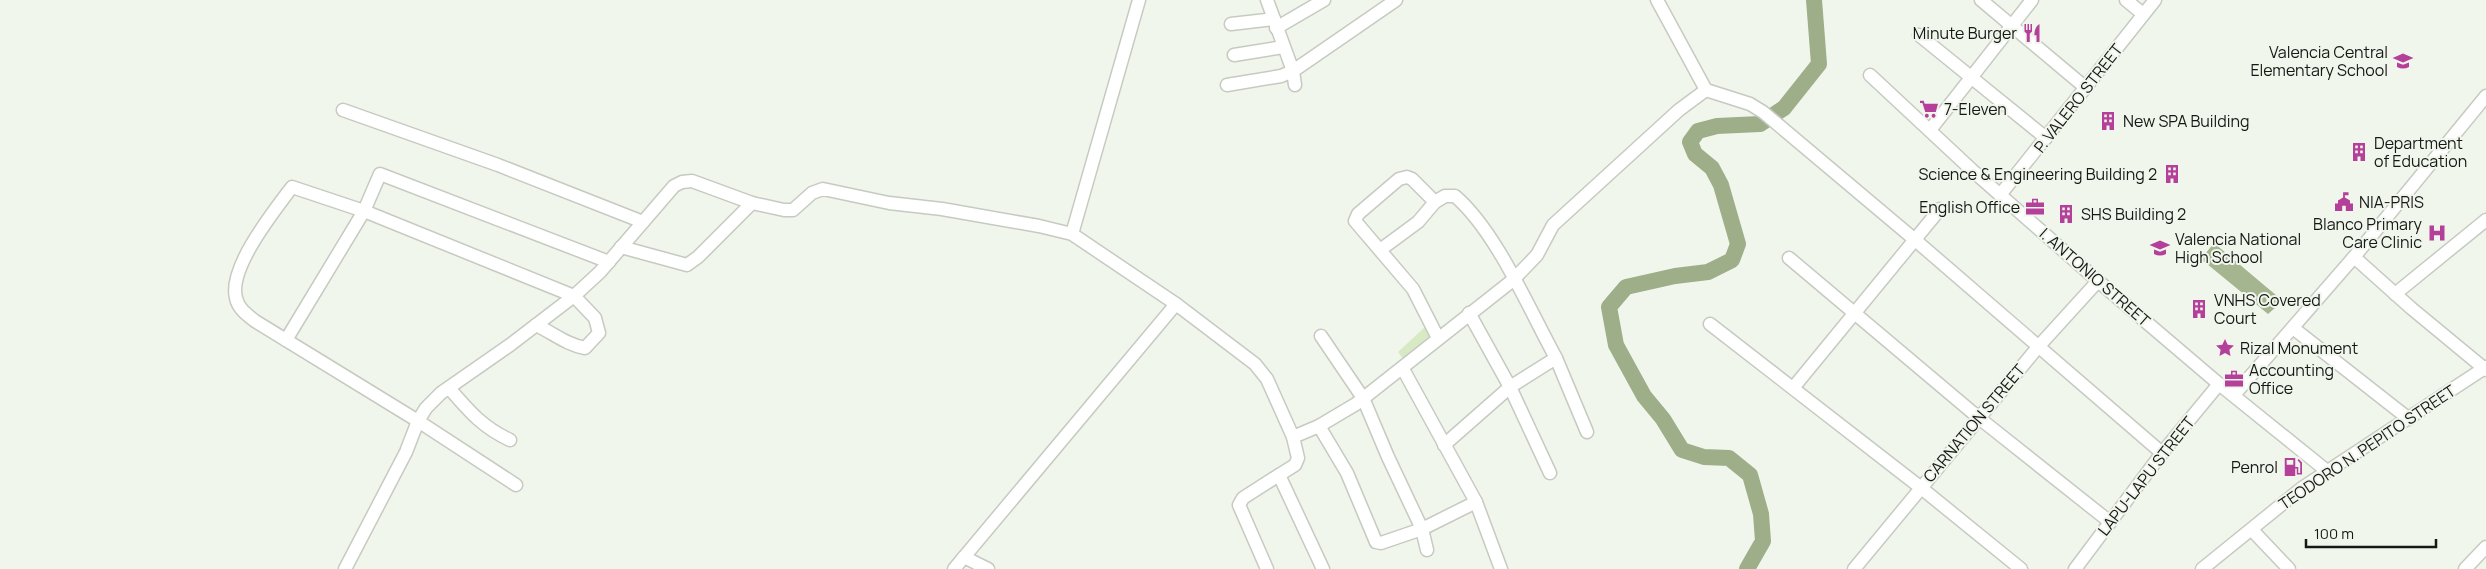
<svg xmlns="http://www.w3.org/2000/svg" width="2486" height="569" font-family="Manrope,sans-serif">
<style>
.green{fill:#d8eac3}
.forest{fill:#a4b590}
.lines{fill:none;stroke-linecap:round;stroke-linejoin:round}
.river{stroke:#9dae89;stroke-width:16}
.minor-casing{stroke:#c6cac1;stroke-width:15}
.minor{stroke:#fff;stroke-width:12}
.labels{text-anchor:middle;stroke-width:4;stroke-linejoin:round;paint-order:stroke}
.poi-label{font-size:16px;fill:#161815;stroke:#f1f6ed;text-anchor:start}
.street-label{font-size:16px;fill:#161815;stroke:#f1f6ed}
</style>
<rect width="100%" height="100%" fill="#f1f6ed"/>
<path class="green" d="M1425,327L1433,339L1406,363L1398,352Z"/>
<path class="forest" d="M2214,243L2283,301L2268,314L2201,259Z"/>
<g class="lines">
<path class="river" d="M1747,569L1763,541L1761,514L1750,475L1729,458L1704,457L1682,450L1663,419L1644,396L1616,345L1609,307L1626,287L1675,276L1708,272L1732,260L1738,244L1721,185L1712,168L1695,154L1690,142L1698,131L1717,126L1760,124L1784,108L1819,64L1814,0"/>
<g class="minor-casing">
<g id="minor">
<path d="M1267,0L1293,71L1295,85"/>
<path d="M1657,0L1706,90L1750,104L1763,112L1914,239L2162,453"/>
<path d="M1981,0L2086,88"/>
<path d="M2126,0L2143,14"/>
<path d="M1231,24L1274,19"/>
<path d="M1276,28L1324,0"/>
<path d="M1919,35L2046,138"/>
<path d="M1234,55L1283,47"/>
<path d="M1870,75L1973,171L2098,281L2219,384L2327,471"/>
<path d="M1227,85L1281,76L1293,71L1396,0"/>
<path d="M343,110L498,165L643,222"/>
<path d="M1930,130L2032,0"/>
<path d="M2000,195L2155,0"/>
<path d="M1072,234L1139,0"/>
<path d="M621,247L687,265L698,257L752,203"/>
<path d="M1380,250L1418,222L1435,202"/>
<path d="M2354,257L2411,308L2486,370"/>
<path d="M1789,258L1979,418L2110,522"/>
<path d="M2395,294L2486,220"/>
<path d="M1469,313L1510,387L1550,473"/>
<path d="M1710,324L1920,487L2021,569"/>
<path d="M2293,328L2409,419"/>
<path d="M1321,336L1363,398L1388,457L1422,529L1427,550"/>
<path d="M1438,338L1413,289L1355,221L1358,214L1399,179L1407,177L1412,179L1435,202L1445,196H1455C1496,231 1529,309 1556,358L1510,387L1444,445"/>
<path d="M286,340L364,211L574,296L595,318L599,333L585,348C567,345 553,333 536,325"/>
<path d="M1556,358L1587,432"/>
<path d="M1403,369L1476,502L1501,569"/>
<path d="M449,388C469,411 482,427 510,440"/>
<path d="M1793,388L1940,209"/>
<path d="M2234,395L2354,257L2486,96"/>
<path d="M1319,426L1347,473L1376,542L1381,543L1422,529L1476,502"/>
<path d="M1293,437L1319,426L1356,404L1513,280L1537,255L1553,225L1679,110L1706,90"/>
<path d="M516,485L418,421L255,321C246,314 238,308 236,298C228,268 274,211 292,187L364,211L380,174L609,262"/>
<path d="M2252,530L2289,569"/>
<path d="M964,557L988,569"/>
<path d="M345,569L406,452L418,421L426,408L441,393L510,345L574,296L600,272L674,186L682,182L692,181L752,203L784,210H793L812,193L823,189L889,203L942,209L1039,226L1072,234L1176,304L1255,364L1267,379L1293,437L1298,458L1295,465L1279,475L1323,569"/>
<path d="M954,569L1176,304"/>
<path d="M1267,569L1239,505L1243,498L1279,475"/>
<path d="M1854,569L2038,347L2098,281"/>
<path d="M2075,569L2162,453L2219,384"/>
<path d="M2202,569L2302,488L2486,367"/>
<path d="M2465,569L2486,547"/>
</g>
</g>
<use href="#minor" class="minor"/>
</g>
<defs>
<g id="restaurant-bare" transform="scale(1.5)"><path d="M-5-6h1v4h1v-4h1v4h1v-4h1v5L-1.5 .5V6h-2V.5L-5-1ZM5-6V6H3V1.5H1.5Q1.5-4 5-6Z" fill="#b44099" stroke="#f1f6ed" stroke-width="2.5" paint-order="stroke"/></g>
<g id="school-bare" transform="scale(1.5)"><path d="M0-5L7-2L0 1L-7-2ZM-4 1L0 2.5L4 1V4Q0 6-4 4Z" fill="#b44099" stroke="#f1f6ed" stroke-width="2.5" paint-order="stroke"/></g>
<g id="supermarket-bare" transform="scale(1.5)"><path d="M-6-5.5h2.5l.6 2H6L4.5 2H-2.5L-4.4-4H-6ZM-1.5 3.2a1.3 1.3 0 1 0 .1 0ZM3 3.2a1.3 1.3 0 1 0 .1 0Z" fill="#b44099" stroke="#f1f6ed" stroke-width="2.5" paint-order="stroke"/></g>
<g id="building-bare" transform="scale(1.5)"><path d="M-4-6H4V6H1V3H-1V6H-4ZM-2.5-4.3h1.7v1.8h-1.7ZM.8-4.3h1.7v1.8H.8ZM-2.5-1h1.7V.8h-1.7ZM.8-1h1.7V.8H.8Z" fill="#b44099" stroke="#f1f6ed" stroke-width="2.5" paint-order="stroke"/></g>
<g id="civic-bare" transform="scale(1.5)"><path d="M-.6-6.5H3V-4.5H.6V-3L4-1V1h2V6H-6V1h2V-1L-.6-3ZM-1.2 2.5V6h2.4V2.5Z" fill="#b44099" stroke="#f1f6ed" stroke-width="2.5" paint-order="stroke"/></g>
<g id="office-bare" transform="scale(1.5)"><path d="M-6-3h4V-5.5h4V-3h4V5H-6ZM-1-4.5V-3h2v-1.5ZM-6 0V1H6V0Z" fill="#b44099" stroke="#f1f6ed" stroke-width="2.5" paint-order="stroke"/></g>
<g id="hospital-bare" transform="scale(1.5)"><path d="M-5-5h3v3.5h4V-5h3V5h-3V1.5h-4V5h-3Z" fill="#b44099" stroke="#f1f6ed" stroke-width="2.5" paint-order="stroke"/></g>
<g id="sight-bare" transform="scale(1.5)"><path d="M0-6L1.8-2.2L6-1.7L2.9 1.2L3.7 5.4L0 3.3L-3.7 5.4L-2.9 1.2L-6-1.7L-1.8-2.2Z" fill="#b44099" stroke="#f1f6ed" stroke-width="2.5" paint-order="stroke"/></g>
<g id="fuel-bare" transform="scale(1.5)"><path d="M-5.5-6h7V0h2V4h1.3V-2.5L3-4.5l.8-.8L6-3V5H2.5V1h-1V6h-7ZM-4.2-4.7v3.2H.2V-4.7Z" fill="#b44099" stroke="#f1f6ed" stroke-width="2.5" paint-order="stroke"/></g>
</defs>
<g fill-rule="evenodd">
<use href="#restaurant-bare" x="2032" y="33"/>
<use href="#school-bare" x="2403" y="61"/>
<use href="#supermarket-bare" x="1929" y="109"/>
<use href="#building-bare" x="2108" y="121"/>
<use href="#building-bare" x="2359" y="152"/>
<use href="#building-bare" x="2172" y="174"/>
<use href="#civic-bare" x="2344" y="202"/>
<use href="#office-bare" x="2035" y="207"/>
<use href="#building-bare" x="2066" y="214"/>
<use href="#hospital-bare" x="2437" y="233"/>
<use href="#school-bare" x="2160" y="248"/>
<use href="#building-bare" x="2199" y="309"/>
<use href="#sight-bare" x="2225" y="348"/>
<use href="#office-bare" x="2234" y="379"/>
<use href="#fuel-bare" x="2293" y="467"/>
</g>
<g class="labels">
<g class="poi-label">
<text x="2017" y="39" text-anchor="end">Minute Burger</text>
<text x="2388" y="58" text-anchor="end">Valencia Central<tspan x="2388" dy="18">Elementary School</tspan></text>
<text x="1944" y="115">7-Eleven</text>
<text x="2123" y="127">New SPA Building</text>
<text x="2374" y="149">Department<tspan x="2374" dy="18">of Education</tspan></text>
<text x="2157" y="180" text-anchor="end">Science &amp; Engineering Building 2</text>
<text x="2359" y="208">NIA-PRIS</text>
<text x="2020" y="213" text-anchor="end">English Office</text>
<text x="2081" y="220">SHS Building 2</text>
<text x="2422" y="230" text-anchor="end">Blanco Primary<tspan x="2422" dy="18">Care Clinic</tspan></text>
<text x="2175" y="245">Valencia National<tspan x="2175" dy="18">High School</tspan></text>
<text x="2214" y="306">VNHS Covered<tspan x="2214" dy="18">Court</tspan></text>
<text x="2240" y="354">Rizal Monument</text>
<text x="2249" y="376">Accounting<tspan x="2249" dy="18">Office</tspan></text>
<text x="2278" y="473" text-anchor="end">Penrol</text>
</g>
<g class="street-label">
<text transform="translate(2078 98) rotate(-52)" y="6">P. VALERO STREET</text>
<text transform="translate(2095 277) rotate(41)" y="6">I. ANTONIO STREET</text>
<text transform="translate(1974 423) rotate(-50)" y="6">CARNATION STREET</text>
<text transform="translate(2367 447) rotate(-34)" y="6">TEODORO N. PEPITO STREET</text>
<text transform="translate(2146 476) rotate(-52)" y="6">LAPU-LAPU STREET</text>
</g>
</g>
<path d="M2306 539v8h130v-8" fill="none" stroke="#161815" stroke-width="2.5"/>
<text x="2314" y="539" font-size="15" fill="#161815" stroke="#f1f6ed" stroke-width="4" paint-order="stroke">100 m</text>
</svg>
